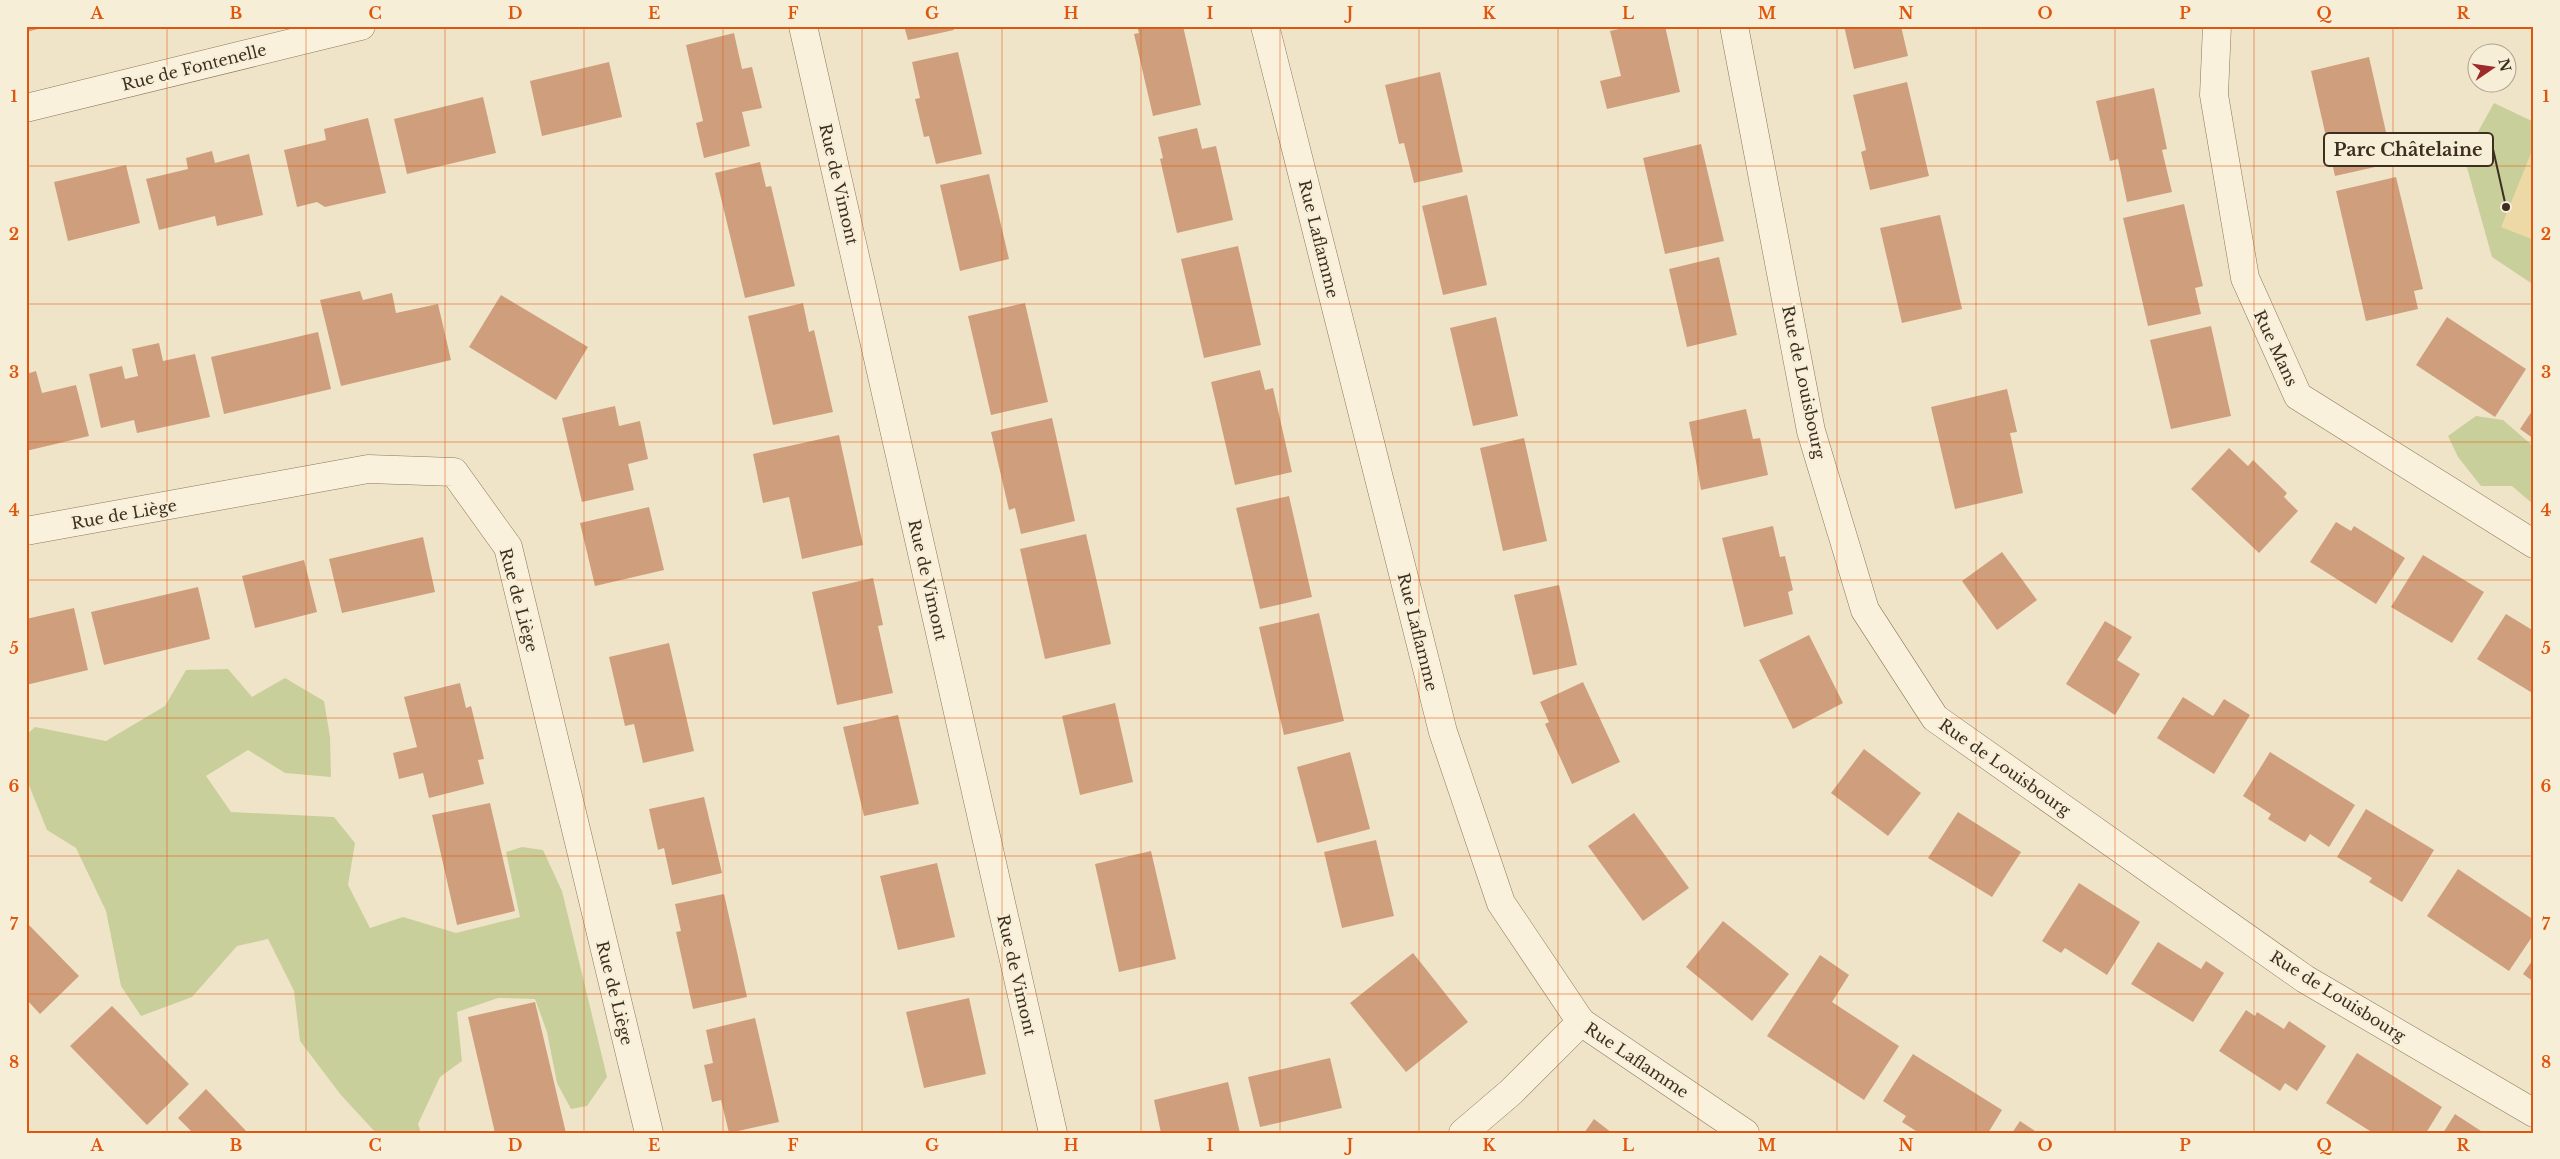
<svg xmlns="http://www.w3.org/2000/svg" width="2560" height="1159" font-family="'Libre Baskerville',serif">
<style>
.green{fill:#c9cf9b}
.sand{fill:#ecd9a5}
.building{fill:#cf9f7d}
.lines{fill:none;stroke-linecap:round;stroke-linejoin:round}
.street-casing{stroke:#8d765c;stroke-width:29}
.street{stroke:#faf1dc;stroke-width:28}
.grid{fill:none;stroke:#df570d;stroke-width:1;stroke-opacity:0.55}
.labels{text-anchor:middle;stroke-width:4.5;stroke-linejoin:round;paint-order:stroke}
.street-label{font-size:16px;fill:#3d2e20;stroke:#f7eed8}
.leader{fill:none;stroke:#3d2e20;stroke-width:2}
.callout-dot{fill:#3d2e20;stroke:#f7eed8;stroke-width:2}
.callout{fill:#f7eed8;stroke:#3d2e20;stroke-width:2}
.callout-label{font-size:18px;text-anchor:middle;font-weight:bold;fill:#3d2e20}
.neatline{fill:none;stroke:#df570d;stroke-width:2}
.grid-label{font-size:16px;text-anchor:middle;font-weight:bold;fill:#df570d}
</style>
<rect width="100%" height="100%" fill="#f0e4c8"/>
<g class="green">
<path d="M2494,103L2534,122V285L2492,257L2464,157Z"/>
<path d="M2476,416L2503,420L2534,447V505L2512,486H2481L2458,457L2448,436Z"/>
<path d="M228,669L252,697L285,678L324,701L330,737L331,777L285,773L248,750L206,776L231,812L334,817L355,843L348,885L370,928L403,917L456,933L520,917L506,852L522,847L543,850L562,891L607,1077L587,1106L571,1109L557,1083L547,1032L535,999L498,998L457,1012L462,1061L440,1077L418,1124L421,1133H376L341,1095L300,1041L294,991L268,939L237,946L192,997L141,1016L121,986L106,911L76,848L47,830L26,778V735L35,727L106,741L165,706L186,670Z"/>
</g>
<path class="sand" d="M2534,146V240L2501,227Z"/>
<g class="building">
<path d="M26,26H47V27L26,32Z"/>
<path d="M904,26H953L954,30L908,40Z"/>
<path d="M1137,26H1183L1201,105L1153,116L1134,34L1139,33Z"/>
<path d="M1632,26H1665L1680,92L1607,109L1600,81L1621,76L1610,31Z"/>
<path d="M1844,26H1901L1908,56L1854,69Z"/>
<path d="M734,33L742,69L752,67L762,108L742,112L750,146L704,158L696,123L703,121L686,45Z"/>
<path d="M958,52L982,154L936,164L929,136L924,137L915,99L920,98L912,62Z"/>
<path d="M2369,57L2393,163L2335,176L2311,71Z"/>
<path d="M609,62L622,117L542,136L530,81Z"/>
<path d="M1440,72L1463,172L1414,183L1404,143L1399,144L1385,85Z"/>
<path d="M1907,82L1929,176L1870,190L1861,152L1866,150L1853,95Z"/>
<path d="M2154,88L2167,149L2162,150L2172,192L2127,202L2118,159L2110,161L2096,101Z"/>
<path d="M483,97L496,153L407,174L394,119Z"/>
<path d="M368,118L386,193L325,207L317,202L297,207L284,150L326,140L324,129Z"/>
<path d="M1197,128L1202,149L1216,146L1233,220L1177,233L1160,159L1163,158L1158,137Z"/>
<path d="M1701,144L1724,241L1665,254L1643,158Z"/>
<path d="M212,151L215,163L249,154L263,215L217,226L215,216L159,230L146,179L188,169L186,158Z"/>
<path d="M760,162L766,187L771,186L795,286L745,298L715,173Z"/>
<path d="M126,165L140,223L68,241L54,182Z"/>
<path d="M989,174L1009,259L960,271L940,185Z"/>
<path d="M2396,177L2423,289L2414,291L2418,309L2366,321L2336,191Z"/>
<path d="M1467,195L1487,285L1443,295L1422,206Z"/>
<path d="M2184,204L2203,286L2195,288L2201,314L2148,326L2123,218Z"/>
<path d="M1940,215L1962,309L1902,323L1880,228Z"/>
<path d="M1238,246L1261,345L1204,358L1181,259Z"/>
<path d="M1719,257L1737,335L1687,347L1669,269Z"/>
<path d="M360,291L363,300L392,293L396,313L438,304L451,360L341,386L320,300Z"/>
<path d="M501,295L588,347L556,400L469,347Z"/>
<path d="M803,303L809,332L814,330L833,412L773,425L748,316Z"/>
<path d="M1025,303L1048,402L991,415L968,316Z"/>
<path d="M1496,317L1518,416L1473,426L1450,328Z"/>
<path d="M2447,317L2526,369L2495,417L2416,365Z"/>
<path d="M2211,326L2231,416L2171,429L2150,340Z"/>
<path d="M318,332L331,389L224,414L211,357Z"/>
<path d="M159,343L163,361L195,354L210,417L137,433L134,420L101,428L89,374L122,366L125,379L138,376L132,349Z"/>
<path d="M1260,370L1265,390L1273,388L1292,472L1235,485L1211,382Z"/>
<path d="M36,371L42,393L76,385L89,436L26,451V374Z"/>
<path d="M2007,389L2017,432L2010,433L2023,493L1955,509L1931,407Z"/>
<path d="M615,406L619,426L640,421L648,459L628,464L634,490L582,502L562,418Z"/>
<path d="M2534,408V439L2520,429Z"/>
<path d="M1746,409L1753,439L1760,438L1768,475L1701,490L1689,422Z"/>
<path d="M1052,418L1075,521L1021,534L1015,508L1009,510L991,432Z"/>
<path d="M839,435L863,545L802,559L789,497L763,503L753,454Z"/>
<path d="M1524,438L1547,541L1503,551L1480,448Z"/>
<path d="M2229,448L2248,466L2253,460L2287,493L2284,497L2298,511L2259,553L2191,489Z"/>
<path d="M1289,496L1312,597L1260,609L1236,508Z"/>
<path d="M649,507L664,570L595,586L580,523Z"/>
<path d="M2336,522L2351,531L2354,526L2405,558L2376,604L2310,562Z"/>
<path d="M1773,526L1780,557L1785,556L1793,590L1788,592L1793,614L1744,627L1722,538Z"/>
<path d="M1086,534L1111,644L1045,659L1020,549Z"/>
<path d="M423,537L435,592L342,613L329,559Z"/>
<path d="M2002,552L2037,600L1997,630L1962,581Z"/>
<path d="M2423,555L2484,592L2452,643L2391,607Z"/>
<path d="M304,560L317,612L255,628L242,576Z"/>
<path d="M873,578L883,625L878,626L893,693L837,705L812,592Z"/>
<path d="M1559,585L1577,665L1533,675L1514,595Z"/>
<path d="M198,587L210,639L104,665L91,612Z"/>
<path d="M74,608L88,670L26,685V619Z"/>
<path d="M1319,613L1344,721L1284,735L1259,627Z"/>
<path d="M2506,614L2534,631V694L2477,659Z"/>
<path d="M2105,621L2132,637L2117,660L2140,674L2115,715L2066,684Z"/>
<path d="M1809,635L1843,703L1793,729L1759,660Z"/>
<path d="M669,643L694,751L643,763L634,724L625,726L609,657Z"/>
<path d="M1583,682L1620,762L1572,784L1545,724L1549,722L1540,702Z"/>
<path d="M460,683L466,708L471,706L484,759L478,760L484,784L429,798L423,773L399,779L393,753L417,747L404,697Z"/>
<path d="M2183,697L2213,716L2224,699L2250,715L2214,774L2157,738Z"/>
<path d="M1115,703L1133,782L1080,795L1062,716Z"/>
<path d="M898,715L919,804L864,816L843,727Z"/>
<path d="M1864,749L1921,793L1888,836L1831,793Z"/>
<path d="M1350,752L1370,829L1317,843L1297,767Z"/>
<path d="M2270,752L2355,805L2329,847L2310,834L2305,842L2268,819L2271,814L2243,796Z"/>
<path d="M704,797L722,873L672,885L664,848L658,850L649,809Z"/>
<path d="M490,803L515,911L457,925L432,815Z"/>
<path d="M2366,809L2434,850L2402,902L2369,882L2372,878L2337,857Z"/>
<path d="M1958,812L2021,852L1992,897L1928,858Z"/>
<path d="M1634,813L1689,888L1643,921L1588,846Z"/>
<path d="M1376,840L1394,916L1342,928L1324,852Z"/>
<path d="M1151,851L1176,959L1119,972L1095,864Z"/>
<path d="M937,863L955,937L898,950L880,876Z"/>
<path d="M2458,869L2534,920V934L2509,971L2427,916Z"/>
<path d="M2079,883L2140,922L2107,975L2065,948L2061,953L2042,941Z"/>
<path d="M724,894L747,997L693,1009L676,932L681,931L675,904Z"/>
<path d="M1723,921L1789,974L1752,1021L1686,967Z"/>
<path d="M28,924L79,976L40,1014L26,999Z"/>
<path d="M2158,942L2201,969L2206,961L2224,973L2193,1022L2131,984Z"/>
<path d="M1413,953L1468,1022L1406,1072L1350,1003Z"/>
<path d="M1820,955L1849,975L1832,1002L1899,1046L1864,1100L1767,1036Z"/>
<path d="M2534,958V982L2523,974Z"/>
<path d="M969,998L986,1074L924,1088L906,1012Z"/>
<path d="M535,1002L566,1133H495L468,1017Z"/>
<path d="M112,1006L189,1084L147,1125L70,1046Z"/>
<path d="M2246,1010L2255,1016L2257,1012L2284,1029L2289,1021L2326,1046L2297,1091L2285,1083L2280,1091L2219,1051Z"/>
<path d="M755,1018L779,1122L729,1133L721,1100L712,1102L704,1065L713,1063L706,1030Z"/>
<path d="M2357,1053L2442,1107L2426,1133H2373L2326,1103Z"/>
<path d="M1913,1054L2002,1110L1988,1133H1919L1902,1122L1906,1116L1883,1101Z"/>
<path d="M1330,1058L1342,1108L1260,1127L1248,1077Z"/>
<path d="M1228,1082L1240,1133H1161L1154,1100Z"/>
<path d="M206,1089L248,1133H193L178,1118Z"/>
<path d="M2455,1114L2484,1133H2443Z"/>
<path d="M1594,1119L1612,1133H1584Z"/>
<path d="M2020,1121L2038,1133H2012Z"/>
</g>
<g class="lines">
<g class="street-casing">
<g id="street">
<path d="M803,26L1053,1133"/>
<path d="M1265,26L1443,732L1501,903L1581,1022L1745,1133"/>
<path d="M1734,26L1811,431L1865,610L1935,718L2305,979L2534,1113"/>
<path d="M2217,26L2214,95L2245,278L2298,396L2534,544"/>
<path d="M26,108L361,26"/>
<path d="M26,531L368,469L454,472L508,547L649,1133"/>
<path d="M1463,1133L1511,1092L1581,1022"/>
</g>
</g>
<use href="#street" class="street"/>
</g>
<path class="grid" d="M167,26V1133M306,26V1133M445,26V1133M584,26V1133M723,26V1133M862,26V1133M1002,26V1133M1141,26V1133M1280,26V1133M1419,26V1133M1558,26V1133M1698,26V1133M1837,26V1133M1976,26V1133M2115,26V1133M2254,26V1133M2393,26V1133M26,166H2534M26,304H2534M26,442H2534M26,580H2534M26,718H2534M26,856H2534M26,994H2534"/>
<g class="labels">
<g class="street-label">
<text transform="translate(194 67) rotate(-14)" y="6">Rue de Fontenelle</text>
<text transform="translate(839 184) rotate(77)" y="6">Rue de Vimont</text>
<text transform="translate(1319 239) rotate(76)" y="6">Rue Laflamme</text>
<text transform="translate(2276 348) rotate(65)" y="6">Rue Mans</text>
<text transform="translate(1804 382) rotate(78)" y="6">Rue de Louisbourg</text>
<text transform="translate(124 514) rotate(-10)" y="6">Rue de Liège</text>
<text transform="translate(928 580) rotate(77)" y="6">Rue de Vimont</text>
<text transform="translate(519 600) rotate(75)" y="6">Rue de Liège</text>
<text transform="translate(1418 632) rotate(76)" y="6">Rue Laflamme</text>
<text transform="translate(2005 767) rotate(35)" y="6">Rue de Louisbourg</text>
<text transform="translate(1017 975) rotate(77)" y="6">Rue de Vimont</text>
<text transform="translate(615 993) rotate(76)" y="6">Rue de Liège</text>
<text transform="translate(2338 996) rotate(32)" y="6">Rue de Louisbourg</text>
<text transform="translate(1637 1060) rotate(34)" y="6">Rue Laflamme</text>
</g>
</g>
<path class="leader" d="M2506 207L2493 149"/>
<circle class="callout-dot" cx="2506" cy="207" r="5"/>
<rect class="callout" x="2324" y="133" width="169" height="33" rx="5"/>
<g class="callout-label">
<text x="2408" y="156">Parc Châtelaine</text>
</g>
<rect width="2560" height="1159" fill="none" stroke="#f7eed8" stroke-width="55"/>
<g transform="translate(2492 68) rotate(77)"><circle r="24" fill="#f7eed8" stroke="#ada18e"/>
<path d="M0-4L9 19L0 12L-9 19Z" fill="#9e2a2b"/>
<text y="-8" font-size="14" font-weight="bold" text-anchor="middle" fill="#3d2e20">N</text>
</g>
<rect x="28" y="28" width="2504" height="1104" class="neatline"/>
<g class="grid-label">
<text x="97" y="19">A</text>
<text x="236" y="19">B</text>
<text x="375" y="19">C</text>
<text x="515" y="19">D</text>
<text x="654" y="19">E</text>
<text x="793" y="19">F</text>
<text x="932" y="19">G</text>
<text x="1071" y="19">H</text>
<text x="1210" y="19">I</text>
<text x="1350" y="19">J</text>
<text x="1489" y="19">K</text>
<text x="1628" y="19">L</text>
<text x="1767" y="19">M</text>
<text x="1906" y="19">N</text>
<text x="2045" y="19">O</text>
<text x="2185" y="19">P</text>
<text x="2324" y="19">Q</text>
<text x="2463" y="19">R</text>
<text x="14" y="102">1</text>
<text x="2546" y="102">1</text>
<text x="14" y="240">2</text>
<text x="2546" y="240">2</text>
<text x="14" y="378">3</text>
<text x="2546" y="378">3</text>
<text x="14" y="516">4</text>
<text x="2546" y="516">4</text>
<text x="14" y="654">5</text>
<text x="2546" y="654">5</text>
<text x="14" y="792">6</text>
<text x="2546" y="792">6</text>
<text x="14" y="930">7</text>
<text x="2546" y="930">7</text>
<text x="14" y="1068">8</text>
<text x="2546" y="1068">8</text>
<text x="97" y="1151">A</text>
<text x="236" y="1151">B</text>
<text x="375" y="1151">C</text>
<text x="515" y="1151">D</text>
<text x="654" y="1151">E</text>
<text x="793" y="1151">F</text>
<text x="932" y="1151">G</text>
<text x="1071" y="1151">H</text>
<text x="1210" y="1151">I</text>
<text x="1350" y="1151">J</text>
<text x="1489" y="1151">K</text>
<text x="1628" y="1151">L</text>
<text x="1767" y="1151">M</text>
<text x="1906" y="1151">N</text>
<text x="2045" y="1151">O</text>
<text x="2185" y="1151">P</text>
<text x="2324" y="1151">Q</text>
<text x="2463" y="1151">R</text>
</g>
</svg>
